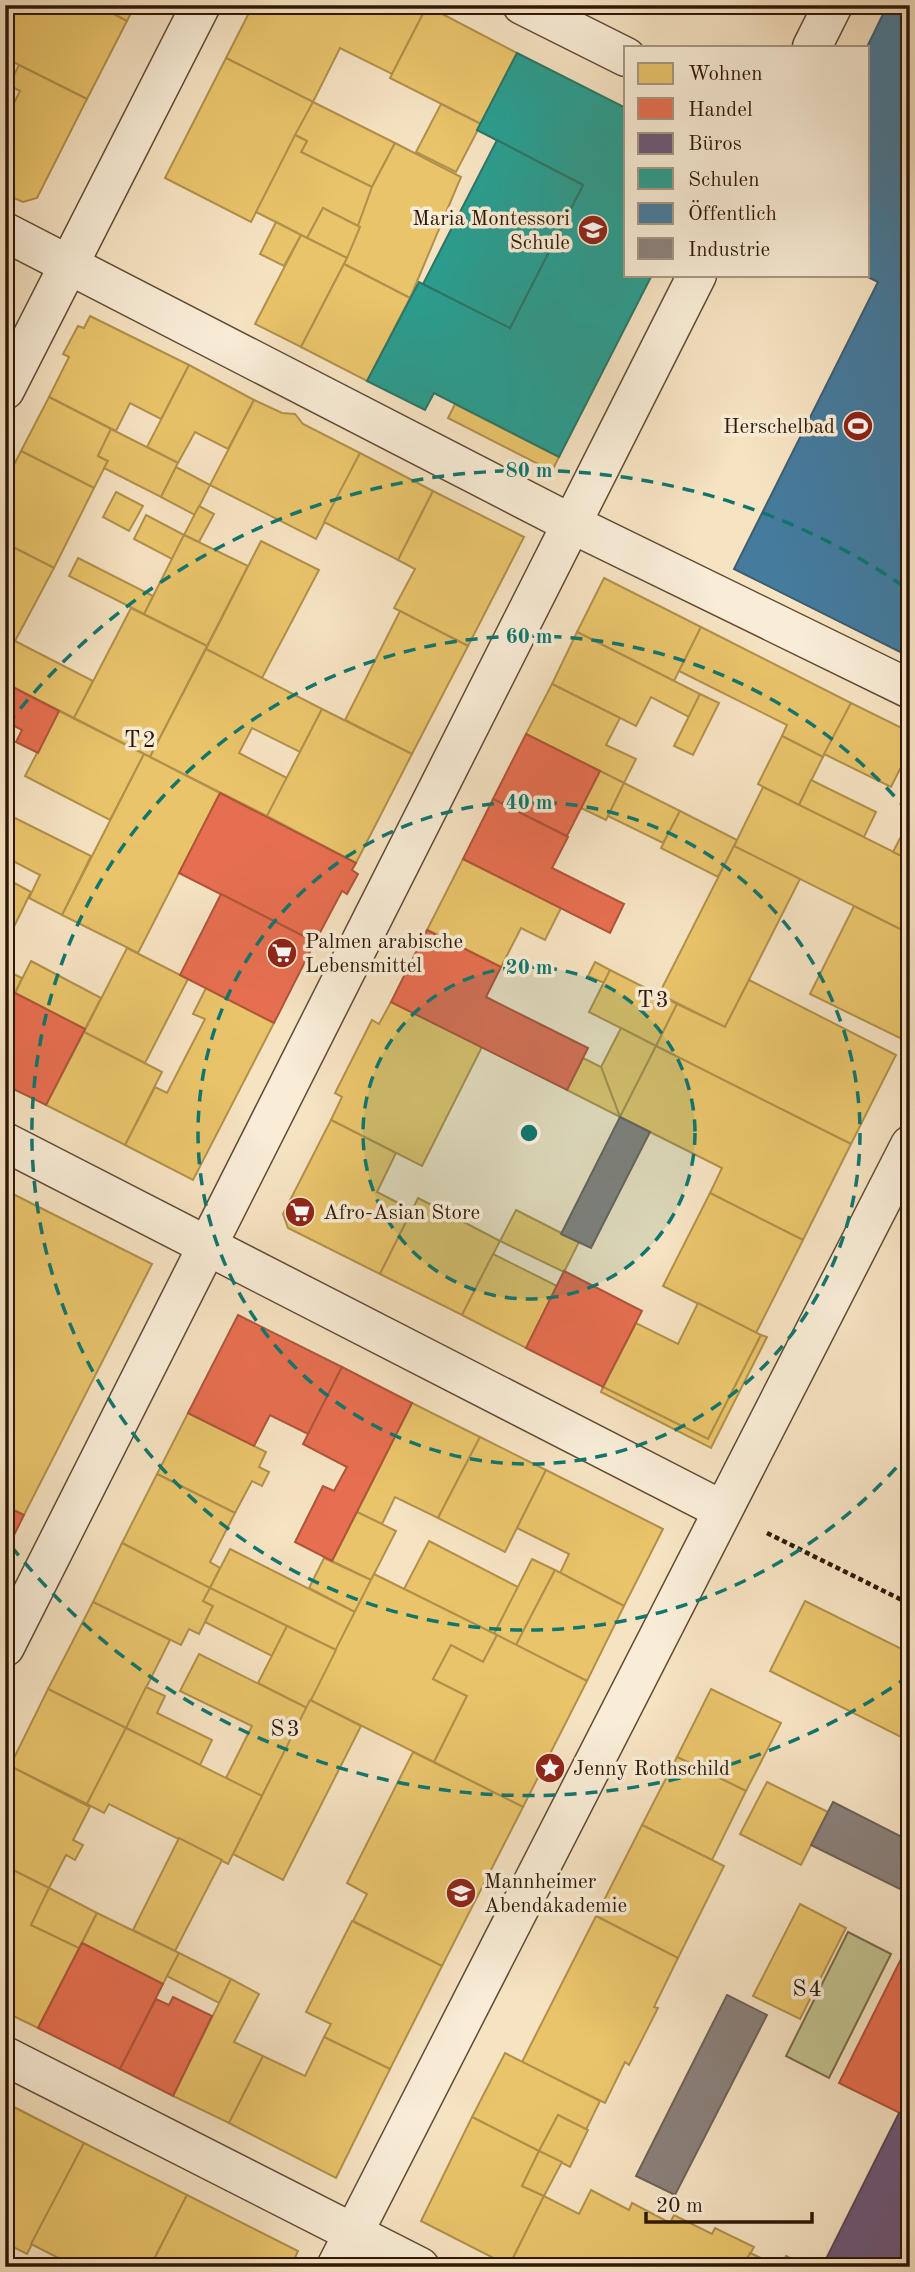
<svg xmlns="http://www.w3.org/2000/svg" width="915" height="2272" font-family="'Old Standard TT',serif">
<style>
.green{fill:#c2c28f;stroke:#786d4a;stroke-width:2}
.homes{fill:#e9c46a;stroke:#b1904c;stroke-width:2}
.shops{fill:#e76f51;stroke:#b0553a;stroke-width:2}
.offices{fill:#6d597a;stroke:#5a4657;stroke-width:2}
.schools{fill:#2a9d8f;stroke:#2c7566;stroke-width:2}
.public{fill:#457b9d;stroke:#3e5d70;stroke-width:2}
.industry{fill:#8a817c;stroke:#6f6259;stroke-width:2}
.lines{fill:none;stroke-linecap:round;stroke-linejoin:round}
.minor-casing{stroke:#614b35;stroke-width:41}
.path{stroke:#2f1806;stroke-width:4.5;stroke-dasharray:5 3.5;stroke-linecap:butt}
.minor{stroke:#f9edd7;stroke-width:38}
.ring{fill:none;stroke:#0f766e;stroke-width:3.5;stroke-dasharray:12 9}
.labels{text-anchor:middle;stroke-width:7;stroke-linejoin:round;paint-order:stroke}
.poi-label{font-size:21px;fill:#2f1806;stroke:#f9edd7;text-anchor:start}
.neighbourhood-label{font-size:23px;letter-spacing:2px;fill:#2f1806;stroke:#f9edd7}
.centre{fill:#0f766e;stroke:#f9edd7;stroke-width:3.5}
.ring-label{font-size:21px;text-anchor:middle;font-weight:bold;fill:#0f766e;stroke:#f9edd7;stroke-width:7;stroke-linejoin:round;paint-order:stroke}
</style>
<rect width="100%" height="100%" fill="#f6e3c2"/>
<filter id="stains"><feTurbulence type="fractalNoise" baseFrequency=".00286" numOctaves="4"/><feColorMatrix values="0 0 0 0 .2 0 0 0 0 .09 0 0 0 0 .02 0 0 0 .5 -.17"/></filter>
<radialGradient id="worn" r=".72"><stop offset=".6" stop-color="#630" stop-opacity="0"/><stop offset="1" stop-color="#630" stop-opacity=".3"/></radialGradient>
<path class="green" d="M848,1932L891,1954L829,2078L786,2056Z"/>
<g class="homes">
<path d="M9,5H97L127,21L87,99L5,58V13Z"/>
<path d="M97,5H135L127,21Z"/>
<path d="M253,5H425L427,6L392,74L340,48L313,102L226,58Z"/>
<path d="M427,6L517,53L481,124L390,78Z"/>
<path d="M226,58L313,102L251,222L165,178Z"/>
<path d="M19,65L87,99L37,198L23,202L5,194V104L12,107L20,91L9,85Z"/>
<path d="M313,102L395,143L372,187L301,152L307,141L295,135Z"/>
<path d="M441,104L481,124L456,172L416,152Z"/>
<path d="M295,135L307,141L301,152L372,187L360,227L323,208L307,238L256,212Z"/>
<path d="M395,143L461,177L410,298L344,264L372,187Z"/>
<path d="M323,208L360,227L347,258L307,238Z"/>
<path d="M276,222L301,235L284,266L260,254Z"/>
<path d="M301,235L347,258L301,347L255,324Z"/>
<path d="M344,264L410,298L367,381L301,347Z"/>
<path d="M90,316L189,365L161,419L130,403L116,431L49,397L69,357L63,354L78,326L84,328Z"/>
<path d="M189,365L254,400L228,449L195,432L178,463L147,447Z"/>
<path d="M49,397L111,429L98,456L108,461L94,488L21,451Z"/>
<path d="M254,400L282,413L295,414L303,424L360,453L316,539L210,485Z"/>
<path d="M455,404L559,457L552,471L448,418Z"/>
<path d="M111,429L178,463L161,497L104,468L108,461L98,456Z"/>
<path d="M21,451L94,488L54,568L5,543V482Z"/>
<path d="M360,453L433,491L398,560L324,522Z"/>
<path d="M176,467L210,485L195,515L161,497Z"/>
<path d="M433,491L524,537L468,646L394,608L415,569L398,560Z"/>
<path d="M116,492L143,506L129,531L103,517Z"/>
<path d="M199,506L214,514L199,542L184,535Z"/>
<path d="M146,515L184,535L172,559L134,539Z"/>
<path d="M184,535L248,566L207,646L144,614Z"/>
<path d="M261,541L319,570L262,678L206,649Z"/>
<path d="M5,543L54,568L15,641L93,681L74,718L5,683Z"/>
<path d="M78,558L153,596L144,614L69,576Z"/>
<path d="M604,578L701,627L674,681L577,632Z"/>
<path d="M131,608L207,646L150,757L74,718Z"/>
<path d="M400,611L468,646L412,754L345,720Z"/>
<path d="M701,627L851,703L823,757L782,736L787,725L679,671Z"/>
<path d="M577,632L700,694L689,717L651,697L636,726L552,684Z"/>
<path d="M206,649L322,709L300,752L252,728L239,753L287,778L267,816L150,757Z"/>
<path d="M552,684L620,718L606,745L636,759L624,783L526,734Z"/>
<path d="M700,694L719,703L693,755L674,746Z"/>
<path d="M851,703L910,732V769L902,765L891,787L824,754Z"/>
<path d="M322,709L412,754L356,863L267,816Z"/>
<path d="M59,711L144,754L110,820L25,776Z"/>
<path d="M782,736L823,757L799,805L758,784Z"/>
<path d="M144,754L220,793L138,953L62,915Z"/>
<path d="M600,771L624,783L606,820L581,808Z"/>
<path d="M811,780L876,812L864,837L799,805Z"/>
<path d="M624,783L680,811L663,843L608,816Z"/>
<path d="M763,787L910,860V934L734,846Z"/>
<path d="M680,811L737,840L718,877L661,848Z"/>
<path d="M5,813L91,856L62,915L29,898L40,875L5,857Z"/>
<path d="M910,819V860L893,852Z"/>
<path d="M734,846L800,879L725,1027L659,994Z"/>
<path d="M463,859L561,908L545,940L521,928L501,967L427,930Z"/>
<path d="M5,878L31,892L6,943L5,942Z"/>
<path d="M854,906L910,934V1033L906,1041L810,994Z"/>
<path d="M127,948L188,979L145,1063L84,1032Z"/>
<path d="M31,961L101,998L85,1029L15,993Z"/>
<path d="M595,962L610,970L604,983L588,976Z"/>
<path d="M5,970L22,978L13,997L5,993Z"/>
<path d="M610,970L677,1004L656,1046L589,1012Z"/>
<path d="M749,980L896,1055L851,1144L656,1046L677,1004L725,1027Z"/>
<path d="M206,988L274,1023L193,1180L125,1145L155,1087L167,1093L205,1019L193,1014Z"/>
<path d="M391,1002L482,1047L422,1166L331,1120L342,1097L335,1093L372,1020L379,1024Z"/>
<path d="M621,1028L656,1046L620,1117L601,1067Z"/>
<path d="M84,1032L162,1072L125,1145L46,1105Z"/>
<path d="M656,1046L851,1144L803,1240L710,1193L722,1168L620,1117Z"/>
<path d="M583,1058L601,1067L620,1117L567,1090Z"/>
<path d="M331,1120L396,1153L377,1192L412,1210L380,1274L288,1228L283,1214Z"/>
<path d="M5,1190L152,1264L24,1515L5,1506Z"/>
<path d="M710,1193L803,1240L756,1333L663,1286Z"/>
<path d="M418,1198L500,1241L462,1315L380,1274Z"/>
<path d="M516,1210L579,1242L564,1272L500,1241Z"/>
<path d="M493,1254L557,1286L526,1348L462,1315Z"/>
<path d="M698,1303L761,1335L708,1439L603,1387L636,1323L678,1344Z"/>
<path d="M761,1335L767,1337L711,1448L601,1392L603,1387L708,1439Z"/>
<path d="M412,1403L480,1437L438,1518L395,1497L382,1524L357,1512Z"/>
<path d="M188,1413L266,1452L259,1467L269,1472L262,1486L252,1481L235,1513L157,1474Z"/>
<path d="M480,1437L546,1470L505,1552L438,1518Z"/>
<path d="M546,1470L663,1529L624,1606L560,1573L569,1554L517,1528Z"/>
<path d="M157,1474L235,1513L210,1562L220,1568L210,1588L122,1543Z"/>
<path d="M357,1512L396,1531L371,1580L332,1561Z"/>
<path d="M429,1541L518,1587L494,1634L404,1589Z"/>
<path d="M122,1543L210,1588L203,1601L213,1606L199,1634L189,1629L181,1645L93,1602Z"/>
<path d="M230,1549L355,1612L336,1650L210,1588Z"/>
<path d="M324,1558L371,1580L355,1612L309,1588Z"/>
<path d="M532,1559L555,1570L516,1645L494,1634Z"/>
<path d="M555,1570L624,1606L587,1681L516,1645Z"/>
<path d="M374,1574L497,1635L483,1662L451,1645L433,1679L467,1696L434,1762L310,1700Z"/>
<path d="M210,1588L287,1626L272,1656L205,1622L213,1606L203,1601Z"/>
<path d="M805,1601L910,1653V1725L903,1738L770,1671Z"/>
<path d="M93,1602L170,1640L126,1728L48,1689Z"/>
<path d="M287,1626L336,1650L307,1708L258,1683Z"/>
<path d="M497,1635L587,1681L523,1807L434,1762L467,1696L433,1679L451,1645L483,1662Z"/>
<path d="M199,1654L307,1708L262,1796L226,1778L252,1726L180,1691Z"/>
<path d="M146,1687L165,1696L157,1713L212,1740L200,1765L126,1728Z"/>
<path d="M48,1689L126,1728L87,1804L10,1766Z"/>
<path d="M711,1689L781,1723L746,1791L677,1757Z"/>
<path d="M310,1700L361,1726L283,1880L233,1854Z"/>
<path d="M126,1728L262,1796L228,1864L109,1804L104,1813L87,1804Z"/>
<path d="M413,1752L523,1807L442,1966L353,1921L367,1894L347,1883Z"/>
<path d="M677,1757L746,1791L712,1860L642,1825Z"/>
<path d="M10,1766L90,1807L73,1840L83,1845L75,1860L66,1855L49,1888L5,1866V1775Z"/>
<path d="M767,1782L828,1812L801,1865L740,1834Z"/>
<path d="M642,1825L724,1866L678,1958L596,1916Z"/>
<path d="M179,1838L222,1860L175,1951L133,1930Z"/>
<path d="M5,1866L49,1888L31,1925L79,1948L38,2028L5,2012Z"/>
<path d="M49,1888L97,1913L79,1948L31,1925Z"/>
<path d="M800,1904L846,1928L800,2019L753,1996Z"/>
<path d="M97,1913L179,1953L163,1984L82,1943Z"/>
<path d="M596,1916L678,1958L654,2007L658,2008L629,2065L625,2062L605,2103L522,2062Z"/>
<path d="M352,1921L442,1966L390,2069L324,2037L331,2024L306,2012Z"/>
<path d="M179,1953L231,1979L219,2003L167,1976Z"/>
<path d="M231,1979L259,1994L234,2042L263,2056L229,2123L173,2096Z"/>
<path d="M324,2037L390,2069L336,2178L229,2123L263,2056L305,2076Z"/>
<path d="M505,2053L600,2101L586,2130L558,2115L539,2151L472,2117Z"/>
<path d="M12,2106L84,2143L27,2254L5,2243V2119Z"/>
<path d="M558,2115L588,2130L570,2167L539,2151Z"/>
<path d="M472,2117L539,2151L522,2186L544,2196L509,2266L421,2221Z"/>
<path d="M84,2143L187,2195L150,2267H76L31,2244Z"/>
<path d="M539,2151L562,2162L544,2196L522,2186Z"/>
<path d="M591,2190L629,2210L632,2203L670,2223L674,2215L712,2234L715,2228L754,2247L743,2267L509,2266L544,2196L579,2214Z"/>
<path d="M187,2195L298,2251L291,2267H150Z"/>
<path d="M750,2253L763,2259L779,2267H743Z"/>
<path d="M786,2256L807,2267H781Z"/>
</g>
<g class="shops">
<path d="M5,683L59,711L38,753L16,742L22,730L5,721Z"/>
<path d="M526,734L600,771L567,836L493,799Z"/>
<path d="M220,793L356,863L352,870L358,874L347,894L342,891L315,942L179,873Z"/>
<path d="M493,799L568,837L552,868L624,904L610,933L463,859Z"/>
<path d="M221,894L315,942L274,1023L180,975Z"/>
<path d="M427,930L501,967L486,997L588,1048L567,1090L391,1002Z"/>
<path d="M15,993L85,1029L46,1105L5,1085V1011Z"/>
<path d="M564,1271L642,1311L603,1387L526,1348Z"/>
<path d="M238,1315L342,1367L308,1434L270,1415L254,1446L188,1413Z"/>
<path d="M342,1367L412,1403L332,1561L295,1542L323,1486L334,1491L347,1467L303,1444Z"/>
<path d="M5,1506L24,1515L5,1553Z"/>
<path d="M82,1943L163,1984L120,2069L38,2028Z"/>
<path d="M902,1957L910,1961V2118L839,2083Z"/>
<path d="M173,1997L212,2016L173,2096L120,2069L156,1999L169,2005Z"/>
</g>
<path class="offices" d="M899,2113L910,2118V2267H822Z"/>
<g class="schools">
<path d="M517,53L626,108V275H652L559,457L434,393L425,410L367,381L419,282L510,328L583,185L477,130Z"/>
<path d="M497,140L583,185L510,328L423,284Z"/>
</g>
<path class="public" d="M902,5H910V657L734,569L878,282L864,275H868L867,47L887,6L898,12Z"/>
<g class="industry">
<path d="M620,1117L650,1132L591,1248L561,1234Z"/>
<path d="M833,1802L910,1841V1894L811,1845Z"/>
<path d="M727,1995L767,2015L675,2195L636,2176Z"/>
</g>
<g class="lines">
<g class="minor-casing">
<g id="minor">
<path d="M522,5L626,57"/>
<path d="M812,47L833,5"/>
<path d="M5,232L570,523L910,689"/>
<path d="M5,390L201,5"/>
<path d="M5,1142L722,1510"/>
<path d="M5,1647L697,275"/>
<path d="M5,2056L420,2267"/>
<path d="M336,2267L910,1145"/>
</g>
</g>
<path class="path" d="M767,1533L910,1604"/>
<use href="#minor" class="minor"/>
</g>
<circle cx="529" cy="1133" r="166" fill="#0f766e" fill-opacity=".12"/>
<g class="ring">
<circle cx="529" cy="1133" r="166"/>
<circle cx="529" cy="1133" r="331"/>
<path d="M910 1452A497 497 0 1 1 910 814"/>
<path d="M909 1676A663 663 0 0 1 7 1541M7 725A663 663 0 0 1 909 590"/>
</g>
<defs>
<g id="school-disc" transform="scale(1.575)"><circle r="9.5" fill="#8f2418" stroke="#f9edd7"/><path d="M0-5L7-2L0 1L-7-2ZM-4 1L0 2.5L4 1V4Q0 6-4 4Z" fill="#fff"/></g>
<g id="stadium-disc" transform="scale(1.575)"><circle r="9.5" fill="#8f2418" stroke="#f9edd7"/><path d="M0-5a6.5 5 0 1 0 0 10a6.5 5 0 1 0 0-10ZM-3.5-1.8h7v3.6h-7Z" fill="#fff"/></g>
<g id="supermarket-disc" transform="scale(1.575)"><circle r="9.5" fill="#8f2418" stroke="#f9edd7"/><path d="M-6-5.5h2.5l.6 2H6L4.5 2H-2.5L-4.4-4H-6ZM-1.5 3.2a1.3 1.3 0 1 0 .1 0ZM3 3.2a1.3 1.3 0 1 0 .1 0Z" fill="#fff"/></g>
<g id="sight-disc" transform="scale(1.575)"><circle r="9.5" fill="#8f2418" stroke="#f9edd7"/><path d="M0-6L1.8-2.2L6-1.7L2.9 1.2L3.7 5.4L0 3.3L-3.7 5.4L-2.9 1.2L-6-1.7L-1.8-2.2Z" fill="#fff"/></g>
</defs>
<g fill-rule="evenodd">
<use href="#school-disc" x="593" y="230"/>
<use href="#stadium-disc" x="858" y="426"/>
<use href="#supermarket-disc" x="282" y="953"/>
<use href="#supermarket-disc" x="300" y="1212"/>
<use href="#sight-disc" x="550" y="1768"/>
<use href="#school-disc" x="461" y="1893"/>
</g>
<g class="labels">
<g class="poi-label">
<text x="570" y="225" text-anchor="end">Maria Montessori<tspan x="570" dy="24">Schule</tspan></text>
<text x="835" y="433" text-anchor="end">Herschelbad</text>
<text x="305" y="948">Palmen arabische<tspan x="305" dy="24">Lebensmittel</tspan></text>
<text x="323" y="1219">Afro-Asian Store</text>
<text x="573" y="1775">Jenny Rothschild</text>
<text x="484" y="1888">Mannheimer<tspan x="484" dy="24">Abendakademie</tspan></text>
</g>
<g class="neighbourhood-label">
<text x="141" y="747">T2</text>
<text x="654" y="1007">T3</text>
<text x="286" y="1736">S3</text>
<text x="808" y="1996">S4</text>
</g>
</g>
<circle cx="529" cy="1133" r="10" class="centre"/>
<g class="ring-label">
<text x="529" y="477">80 m</text>
<text x="529" y="643">60 m</text>
<text x="529" y="809">40 m</text>
<text x="529" y="974">20 m</text>
</g>
<rect width="915" height="2272" fill="none" stroke="#f6e3c2" stroke-width="28"/>
<rect x="7" y="7" width="901" height="2258" fill="none" stroke="#2f1806" stroke-width="3.5"/>
<rect x="14" y="14" width="887" height="2244" fill="none" stroke="#2f1806" stroke-width="2"/>
<rect x="624" y="46" width="245" height="231" fill="#f9edd7" stroke="#a89883" stroke-width="2"/>
<rect x="638" y="63" width="35" height="21" fill="#e9c46a" stroke="#a89883" stroke-width="2"/>
<text x="688" y="80" font-size="21" fill="#2f1806">Wohnen</text>
<rect x="638" y="98" width="35" height="21" fill="#e76f51" stroke="#a89883" stroke-width="2"/>
<text x="688" y="116" font-size="21" fill="#2f1806">Handel</text>
<rect x="638" y="133" width="35" height="21" fill="#6d597a" stroke="#a89883" stroke-width="2"/>
<text x="688" y="150" font-size="21" fill="#2f1806">Büros</text>
<rect x="638" y="168" width="35" height="21" fill="#2a9d8f" stroke="#a89883" stroke-width="2"/>
<text x="688" y="186" font-size="21" fill="#2f1806">Schulen</text>
<rect x="638" y="203" width="35" height="21" fill="#457b9d" stroke="#a89883" stroke-width="2"/>
<text x="688" y="220" font-size="21" fill="#2f1806">Öffentlich</text>
<rect x="638" y="238" width="35" height="21" fill="#8a817c" stroke="#a89883" stroke-width="2"/>
<text x="688" y="256" font-size="21" fill="#2f1806">Industrie</text>
<path d="M646 2212v10h166v-10" fill="none" stroke="#2f1806" stroke-width="3.5"/>
<text x="656" y="2212" font-size="21" fill="#2f1806" stroke="#f9edd7" stroke-width="5" paint-order="stroke">20 m</text>
<rect width="100%" height="100%" filter="url(#stains)"/>
<rect width="100%" height="100%" fill="url(#worn)"/>
</svg>
